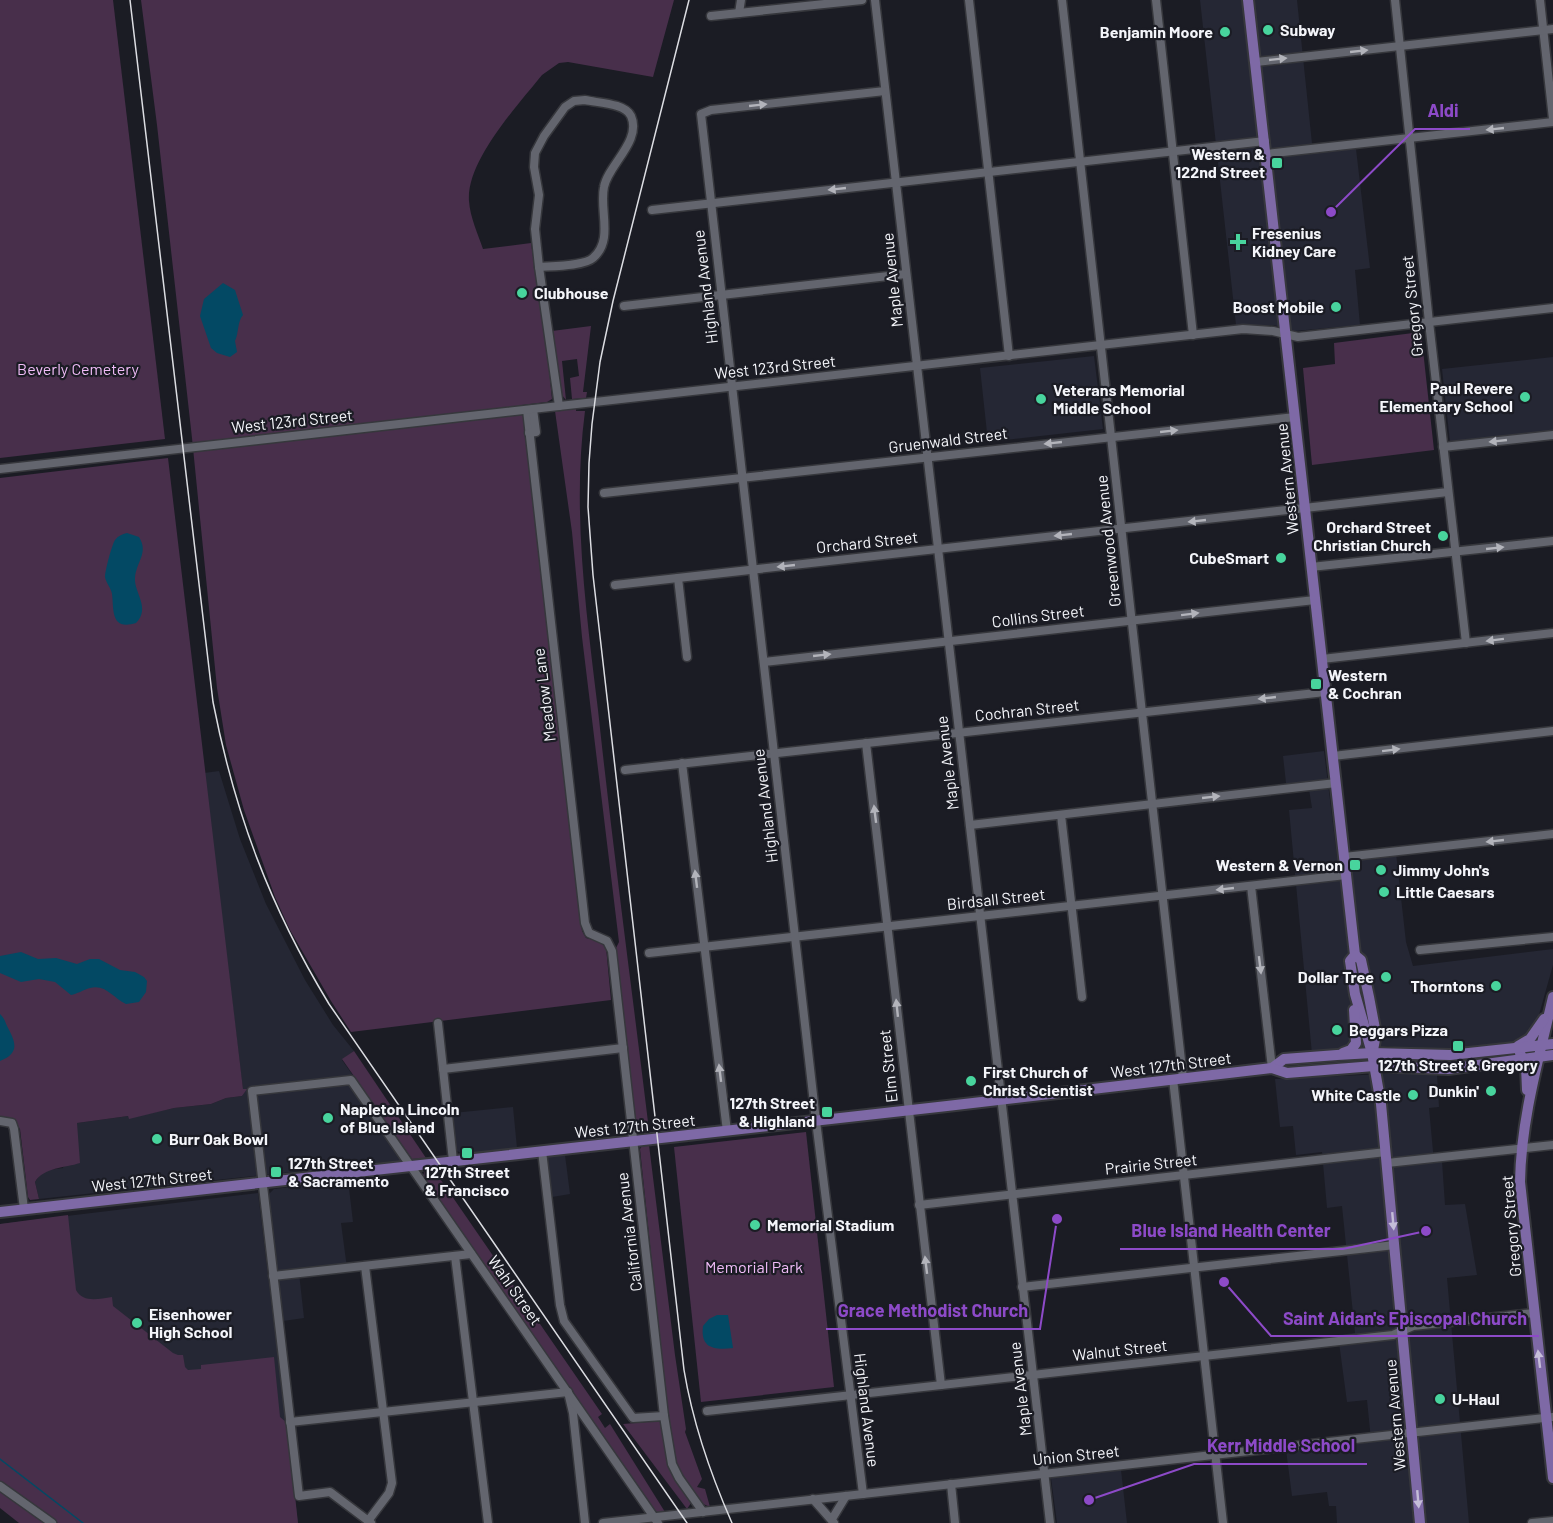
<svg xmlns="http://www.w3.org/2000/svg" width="1553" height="1523" font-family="Barlow,sans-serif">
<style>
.built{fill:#252734}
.green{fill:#482f4b}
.water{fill:#034964}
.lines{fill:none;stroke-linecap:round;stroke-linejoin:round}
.stream{stroke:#034964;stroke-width:1.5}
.minor-casing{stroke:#36373c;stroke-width:11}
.major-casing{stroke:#36373c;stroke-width:14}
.minor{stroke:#63656e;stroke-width:8}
.major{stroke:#7e69a6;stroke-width:10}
.rail{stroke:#dcdde2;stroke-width:1.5}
.oneway{fill:#b3b4bb}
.oneway2{fill:#c5bdd8}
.poi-dot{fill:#48d49d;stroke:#1b1c24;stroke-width:2}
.labels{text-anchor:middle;stroke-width:4.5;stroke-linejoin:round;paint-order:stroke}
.poi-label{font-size:16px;font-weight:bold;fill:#f4f5fa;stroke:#1b1c24;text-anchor:start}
.street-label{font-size:16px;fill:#f4f5fa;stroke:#1b1c24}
.park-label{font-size:16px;fill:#f1bcf8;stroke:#1b1c24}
.leader{fill:none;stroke:#8d4ac8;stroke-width:2}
.callout-dot{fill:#8d4ac8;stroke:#1b1c24;stroke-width:2}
.callout-label{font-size:18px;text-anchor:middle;font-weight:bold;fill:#8d4ac8;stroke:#1b1c24;stroke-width:4.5;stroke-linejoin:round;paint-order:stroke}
</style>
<rect width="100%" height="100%" fill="#1b1c24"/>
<g class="built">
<path d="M1200,0H1297L1313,153L1356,149L1370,268L1355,270L1360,325L1295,331L1273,325H1236Z"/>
<path d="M1094,356L1103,429L988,442L980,368Z"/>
<path d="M1553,357V431L1450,442L1442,369Z"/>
<path d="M1324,751L1337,857L1396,853L1406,942L1413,966L1553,949V965L1537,1022L1524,1038L1508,1043L1419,1051L1387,1046L1312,1054L1289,810L1312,808L1308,783H1286L1283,756Z"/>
<path d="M219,771L240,839L266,904L305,980L333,1025L354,1051L342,1060L412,1159L39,1199L35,1182L40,1175L48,1170L63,1168L77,1123L128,1116L129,1118L174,1108L211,1104L226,1098L242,1096L246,1089L243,1090L204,773Z"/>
<path d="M1406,1073L1437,1074L1439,1107L1429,1108L1434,1162L1442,1161L1445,1205L1465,1204L1477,1275L1447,1278L1469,1523H1337L1336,1506H1329L1327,1492L1292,1496L1286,1450L1371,1440L1367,1400L1347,1402L1338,1335L1355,1333L1342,1206L1327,1208L1322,1152L1296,1155L1293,1126L1280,1127L1275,1079Z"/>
<path d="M513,1107L517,1148L462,1154L456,1150L453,1113Z"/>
<path d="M565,1155L570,1194L552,1197L547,1157Z"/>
<path d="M348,1180L353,1222L341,1223L347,1268L299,1273L304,1318L283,1321L268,1195L274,1189Z"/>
<path d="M258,1193L298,1523H58L0,1481V1224Z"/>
<path d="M1121,1470L1127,1523H1057L1051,1478Z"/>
</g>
<g class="green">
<path d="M0,0H113L165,439L0,458Z"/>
<path d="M141,0H674L653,77L568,62L559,63L542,75C518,105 466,161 469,201C470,217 478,234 483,249L531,243L544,332L591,326L583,392H587L586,398L572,399L570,378L579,376L577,359L562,361L566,400L561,394L548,359L552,399L547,402L522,405L582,931L586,938L601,942L606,947L611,1000L351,1032L331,1001L290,930L275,897L244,810L226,745L217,688L192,438L157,125Z"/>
<path d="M1421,332L1434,450L1312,465L1303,368L1335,364L1334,343Z"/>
<path d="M576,408V411H585C572,510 586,610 598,710C613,850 632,990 649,1130L637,1131L616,948L619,942L582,637L572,532L555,411Z"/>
<path d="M168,458L243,1089H247L242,1096L226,1098L211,1104L174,1108L129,1119L128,1116L77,1123L80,1163C65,1168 44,1167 35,1182L39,1199L30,1200L28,1197L20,1129L13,1119L0,1118V478Z"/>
<path d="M354,1051L426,1158L412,1159L342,1059Z"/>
<path d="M806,1132L834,1387L701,1402L674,1147Z"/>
<path d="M649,1145L675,1355L686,1429L685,1432L702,1479L697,1487L705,1489L710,1507L701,1503L678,1470L669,1426L640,1149L642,1146Z"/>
<path d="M425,1170H434L602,1414L598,1417L605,1428L610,1424L665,1512L657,1513L654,1511L423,1176Z"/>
<path d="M68,1215L76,1290C83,1303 98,1299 112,1297L113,1306L173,1353L178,1355H183L185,1367L188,1370L201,1369V1365L274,1357L280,1417L287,1423L298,1523H58L0,1481V1224Z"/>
<path d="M659,1421C667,1431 664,1449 667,1462C671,1478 684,1489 691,1503L687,1509L623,1424Z"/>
<path d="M0,1490L48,1523H19L0,1508Z"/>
</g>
<g class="water">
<path d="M223,283L235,290L243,315C237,322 239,333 235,341L237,352L230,357L217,353L211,348L200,316L204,299Z"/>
<path d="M127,533L139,537C149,553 136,562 135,578C134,593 151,608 136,623C110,631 114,609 112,594C111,588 106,583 105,577C105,571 112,544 115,540C118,536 122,534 127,533Z"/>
<path d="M21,952L38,959L56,958L77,964L90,959H99L120,970L135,972L144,977L147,981L146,992L139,1002L126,1004C113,998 106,984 90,988C83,990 77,994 71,995L55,982L39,979L21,982L0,973V956Z"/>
<path d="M0,1014C4,1018 5,1021 7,1026C15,1041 21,1053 0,1061Z"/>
<path d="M717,1315H728L733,1348C715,1350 700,1349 703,1326L709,1319Z"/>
</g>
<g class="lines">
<path class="stream" d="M0,1459L83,1523"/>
<g class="minor-casing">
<g id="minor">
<path d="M875,0L1050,1523"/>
<path d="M969,0L1009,356"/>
<path d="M1062,0L1183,1078"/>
<path d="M1156,0L1193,335"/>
<path d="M1395,0L1429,322L1466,643"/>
<path d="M1540,0L1553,119"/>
<path d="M739,13L741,0"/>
<path d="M711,16L862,0"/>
<path d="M1256,62L1553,29"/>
<path d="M585,100C598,103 625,103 631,116C642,141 608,165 604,187C599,210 614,240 593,258C584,266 553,266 539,267L535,229L539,195L534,167L535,153L544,136L565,107L574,101Z"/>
<path d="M1266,154L1553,122"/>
<path d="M652,210L1265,141"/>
<path d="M539,267L559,406"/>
<path d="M624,306L906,274"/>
<path d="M527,410L585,923L589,933L607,941L612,951L664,1416L672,1464L679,1478L703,1512"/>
<path d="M529,433L536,432L533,409"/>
<path d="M1443,447L1553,435"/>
<path d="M0,469L1243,329L1273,331L1298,337L1553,308"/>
<path d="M604,493L1295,417"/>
<path d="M1311,567L1553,541"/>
<path d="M678,578L687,657"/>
<path d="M615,585L1448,492"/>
<path d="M1322,659L1553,633"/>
<path d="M764,662L1315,600"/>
<path d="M866,743L941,1385"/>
<path d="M1333,756L1553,731"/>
<path d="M682,763L727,1131"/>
<path d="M625,770L1325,692"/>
<path d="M1061,815L1082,997"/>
<path d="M970,825L1336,783"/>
<path d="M1344,857L1553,834"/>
<path d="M1251,886L1272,1068"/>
<path d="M1420,950L1553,937"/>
<path d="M649,953L1346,875"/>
<path d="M438,1023L453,1161"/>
<path d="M443,1069L623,1048"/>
<path d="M1173,1079L1223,1523"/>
<path d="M0,1121L12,1123L14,1129L24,1209"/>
<path d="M542,1151L560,1305L564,1321L633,1418L664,1416"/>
<path d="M1387,1163L1553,1145"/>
<path d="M919,1205L1386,1152"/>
<path d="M455,1256L488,1523"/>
<path d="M365,1266L392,1483L389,1493L368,1521"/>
<path d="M273,1276L471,1254"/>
<path d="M1022,1287L1395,1245"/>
<path d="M707,1411L1393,1335L1413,1326L1534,1313"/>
<path d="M290,1422L568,1392L573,1413L585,1523"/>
<path d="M951,1484L955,1523"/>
<path d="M0,1486L52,1523"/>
<path d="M863,1494L816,1121L701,114L711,110L885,91"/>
<path d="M813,1499L834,1523"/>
<path d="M832,1519L846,1496"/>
<path d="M371,1523L330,1492L299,1496L252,1091L351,1080L658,1523"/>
<path d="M603,1523L1553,1417"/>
<path d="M1532,1523L1553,1521"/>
</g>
</g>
<g class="major-casing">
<g id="major">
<path d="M1248,0L1355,955L1350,961L1355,994L1372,1053L1381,1104L1420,1523"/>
<path d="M1355,955L1361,960L1369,997L1376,1034L1373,1050"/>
<path d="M1553,997C1539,1058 1521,1119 1520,1182L1553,1478"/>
<path d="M1518,1046L1530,1039L1544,1019"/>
<path d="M1343,1053L1351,1050L1356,1043L1354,1010"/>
<path d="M1520,1053L1526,1066L1527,1090"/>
<path d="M1272,1068L1284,1059L1337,1055L1372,1053L1450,1055L1553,1044"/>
<path d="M0,1212L947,1106L1272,1068L1287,1073L1374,1066L1448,1069L1553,1055"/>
</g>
</g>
<use href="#minor" class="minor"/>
<use href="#major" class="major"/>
<g class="rail">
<path d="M130,0L213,702C235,814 270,907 329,1004L687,1523"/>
<path d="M689,0L613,301L600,362L592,424L589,463L588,507L593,575L684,1370C693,1424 710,1473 732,1523"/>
</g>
</g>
<defs><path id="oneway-solid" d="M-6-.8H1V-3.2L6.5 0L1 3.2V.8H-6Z" transform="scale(1.5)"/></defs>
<g class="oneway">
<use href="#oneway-solid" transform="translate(1359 51) rotate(-6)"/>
<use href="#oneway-solid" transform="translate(1278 59) rotate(-6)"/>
<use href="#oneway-solid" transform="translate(758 105) rotate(-6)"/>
<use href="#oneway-solid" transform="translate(1495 129) rotate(174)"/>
<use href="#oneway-solid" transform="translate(837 189) rotate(174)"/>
<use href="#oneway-solid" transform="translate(1169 431) rotate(-6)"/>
<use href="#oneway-solid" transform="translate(1498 441) rotate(174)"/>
<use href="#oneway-solid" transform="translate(1053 443) rotate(174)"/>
<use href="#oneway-solid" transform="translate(1197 521) rotate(174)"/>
<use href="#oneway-solid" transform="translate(1063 535) rotate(174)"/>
<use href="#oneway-solid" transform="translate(1495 548) rotate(-6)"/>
<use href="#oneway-solid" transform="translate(786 566) rotate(174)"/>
<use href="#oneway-solid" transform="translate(1190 614) rotate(-7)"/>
<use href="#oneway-solid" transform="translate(1495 640) rotate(173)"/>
<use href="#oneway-solid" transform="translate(822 655) rotate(-6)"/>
<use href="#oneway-solid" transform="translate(1267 698) rotate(174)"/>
<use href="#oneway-solid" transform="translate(1391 750) rotate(-7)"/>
<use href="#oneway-solid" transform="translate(1211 797) rotate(-6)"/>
<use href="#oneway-solid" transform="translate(875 814) rotate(-97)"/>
<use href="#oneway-solid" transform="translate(1495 841) rotate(174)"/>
<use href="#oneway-solid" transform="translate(696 879) rotate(-97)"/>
<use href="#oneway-solid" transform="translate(1225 889) rotate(174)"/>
<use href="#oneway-solid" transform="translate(1260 965) rotate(83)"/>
<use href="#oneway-solid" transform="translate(897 1008) rotate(-96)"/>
<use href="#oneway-solid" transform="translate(720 1073) rotate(-97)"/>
<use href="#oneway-solid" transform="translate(926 1265) rotate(-97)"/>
</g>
<g class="oneway2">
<use href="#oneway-solid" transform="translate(1393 1221) rotate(85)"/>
<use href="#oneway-solid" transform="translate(1539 1359) rotate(-97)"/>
<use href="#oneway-solid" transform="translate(1418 1499) rotate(85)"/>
</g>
<g class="poi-dot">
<circle cx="1268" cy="30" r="6"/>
<circle cx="1225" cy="32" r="6"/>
<rect x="1271" y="157" width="12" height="12" rx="3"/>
<path d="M1235 233h6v6h6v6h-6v6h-6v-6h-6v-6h6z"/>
<circle cx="522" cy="293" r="6"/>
<circle cx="1336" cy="307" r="6"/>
<circle cx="1525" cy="397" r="6"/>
<circle cx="1041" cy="399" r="6"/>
<circle cx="1443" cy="536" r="6"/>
<circle cx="1281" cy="558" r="6"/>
<rect x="1310" y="678" width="12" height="12" rx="3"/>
<rect x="1349" y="859" width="12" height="12" rx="3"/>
<circle cx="1381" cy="870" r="6"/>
<circle cx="1384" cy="892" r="6"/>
<circle cx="1386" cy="977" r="6"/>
<circle cx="1496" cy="986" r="6"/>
<circle cx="1337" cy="1030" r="6"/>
<rect x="1452" y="1040" width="12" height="12" rx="3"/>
<circle cx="971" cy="1081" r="6"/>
<circle cx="1491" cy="1091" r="6"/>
<circle cx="1413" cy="1095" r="6"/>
<rect x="821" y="1106" width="12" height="12" rx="3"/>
<circle cx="328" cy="1118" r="6"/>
<circle cx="157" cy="1139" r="6"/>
<rect x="461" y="1147" width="12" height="12" rx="3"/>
<rect x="270" y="1166" width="12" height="12" rx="3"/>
<circle cx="755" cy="1225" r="6"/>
<circle cx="137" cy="1323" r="6"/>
<circle cx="1440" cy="1399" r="6"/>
</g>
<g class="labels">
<g class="poi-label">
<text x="1280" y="36">Subway</text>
<text x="1213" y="38" text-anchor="end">Benjamin Moore</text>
<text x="1265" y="160" text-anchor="end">Western &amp;<tspan x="1265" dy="18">122nd Street</tspan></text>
<text x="1252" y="239">Fresenius<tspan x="1252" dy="18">Kidney Care</tspan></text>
<text x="534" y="299">Clubhouse</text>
<text x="1324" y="313" text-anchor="end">Boost Mobile</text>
<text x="1513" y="394" text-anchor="end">Paul Revere<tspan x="1513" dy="18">Elementary School</tspan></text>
<text x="1053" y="396">Veterans Memorial<tspan x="1053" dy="18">Middle School</tspan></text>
<text x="1431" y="533" text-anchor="end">Orchard Street<tspan x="1431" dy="18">Christian Church</tspan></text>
<text x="1269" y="564" text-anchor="end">CubeSmart</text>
<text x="1328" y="681">Western<tspan x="1328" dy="18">&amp; Cochran</tspan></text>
<text x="1343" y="871" text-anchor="end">Western &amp; Vernon</text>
<text x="1393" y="876">Jimmy John's</text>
<text x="1396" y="898">Little Caesars</text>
<text x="1374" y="983" text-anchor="end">Dollar Tree</text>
<text x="1484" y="992" text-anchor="end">Thorntons</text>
<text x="1349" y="1036">Beggars Pizza</text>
<text x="1458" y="1071" text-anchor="middle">127th Street &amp; Gregory</text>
<text x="983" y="1078">First Church of<tspan x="983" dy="18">Christ Scientist</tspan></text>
<text x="1479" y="1097" text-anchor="end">Dunkin'</text>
<text x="1401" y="1101" text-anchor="end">White Castle</text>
<text x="815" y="1109" text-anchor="end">127th Street<tspan x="815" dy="18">&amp; Highland</tspan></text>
<text x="340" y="1115">Napleton Lincoln<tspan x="340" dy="18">of Blue Island</tspan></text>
<text x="169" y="1145">Burr Oak Bowl</text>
<text x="288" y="1169">127th Street<tspan x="288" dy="18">&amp; Sacramento</tspan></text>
<text x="467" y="1178" text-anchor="middle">127th Street<tspan x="467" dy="18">&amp; Francisco</tspan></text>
<text x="767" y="1231">Memorial Stadium</text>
<text x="149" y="1320">Eisenhower<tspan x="149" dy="18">High School</tspan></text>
<text x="1452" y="1405">U-Haul</text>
</g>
<g class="street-label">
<text transform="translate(892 280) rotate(-96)" y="6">Maple Avenue</text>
<text transform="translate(705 287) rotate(-97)" y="6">Highland Avenue</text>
<text transform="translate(1412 306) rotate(-96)" y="6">Gregory Street</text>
<text transform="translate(775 367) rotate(-6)" y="6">West 123rd Street</text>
<text transform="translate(292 421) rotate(-6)" y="6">West 123rd Street</text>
<text transform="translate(948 440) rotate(-7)" y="6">Gruenwald Street</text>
<text transform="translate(1287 479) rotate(-96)" y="6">Western Avenue</text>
<text transform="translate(1108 541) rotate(-96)" y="6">Greenwood Avenue</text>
<text transform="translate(867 542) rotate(-6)" y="6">Orchard Street</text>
<text transform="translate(1038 616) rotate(-7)" y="6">Collins Street</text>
<text transform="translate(544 695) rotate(-97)" y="6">Meadow Lane</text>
<text transform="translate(1027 710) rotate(-6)" y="6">Cochran Street</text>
<text transform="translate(947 763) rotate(-97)" y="6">Maple Avenue</text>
<text transform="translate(765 806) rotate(-97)" y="6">Highland Avenue</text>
<text transform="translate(996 899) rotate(-6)" y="6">Birdsall Street</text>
<text transform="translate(1171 1065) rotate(-7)" y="6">West 127th Street</text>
<text transform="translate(888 1066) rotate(-96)" y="6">Elm Street</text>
<text transform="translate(635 1126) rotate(-6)" y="6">West 127th Street</text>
<text transform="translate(1151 1164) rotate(-6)" y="6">Prairie Street</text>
<text transform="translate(152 1180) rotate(-6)" y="6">West 127th Street</text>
<text transform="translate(1511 1226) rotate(-95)" y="6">Gregory Street</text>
<text transform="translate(629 1232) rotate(-97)" y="6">California Avenue</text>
<text transform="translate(515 1290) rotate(55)" y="6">Wahl Street</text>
<text transform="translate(1120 1350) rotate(-6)" y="6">Walnut Street</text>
<text transform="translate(1020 1389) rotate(-97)" y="6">Maple Avenue</text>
<text transform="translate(867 1410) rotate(83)" y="6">Highland Avenue</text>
<text transform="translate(1395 1415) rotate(-95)" y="6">Western Avenue</text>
<text transform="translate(1076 1455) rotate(-6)" y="6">Union Street</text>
</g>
<g class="park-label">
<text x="78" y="375">Beverly Cemetery</text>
<text x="754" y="1273">Memorial Park</text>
</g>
</g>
<path class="leader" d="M1331 212L1415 129H1470M1426 1231L1343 1249H1120M1057 1219L1040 1329H826M1224 1282L1271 1336H1539M1089 1500L1194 1464H1367"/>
<g class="callout-dot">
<circle cx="1331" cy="212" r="6"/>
<circle cx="1426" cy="1231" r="6"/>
<circle cx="1057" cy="1219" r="6"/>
<circle cx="1224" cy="1282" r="6"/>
<circle cx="1089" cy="1500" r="6"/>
</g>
<g class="callout-label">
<text x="1443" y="117">Aldi</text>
<text x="1231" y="1237">Blue Island Health Center</text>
<text x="933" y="1317">Grace Methodist Church</text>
<text x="1405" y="1325">Saint Aidan's Episcopal Church</text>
<text x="1281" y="1452">Kerr Middle School</text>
</g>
</svg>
